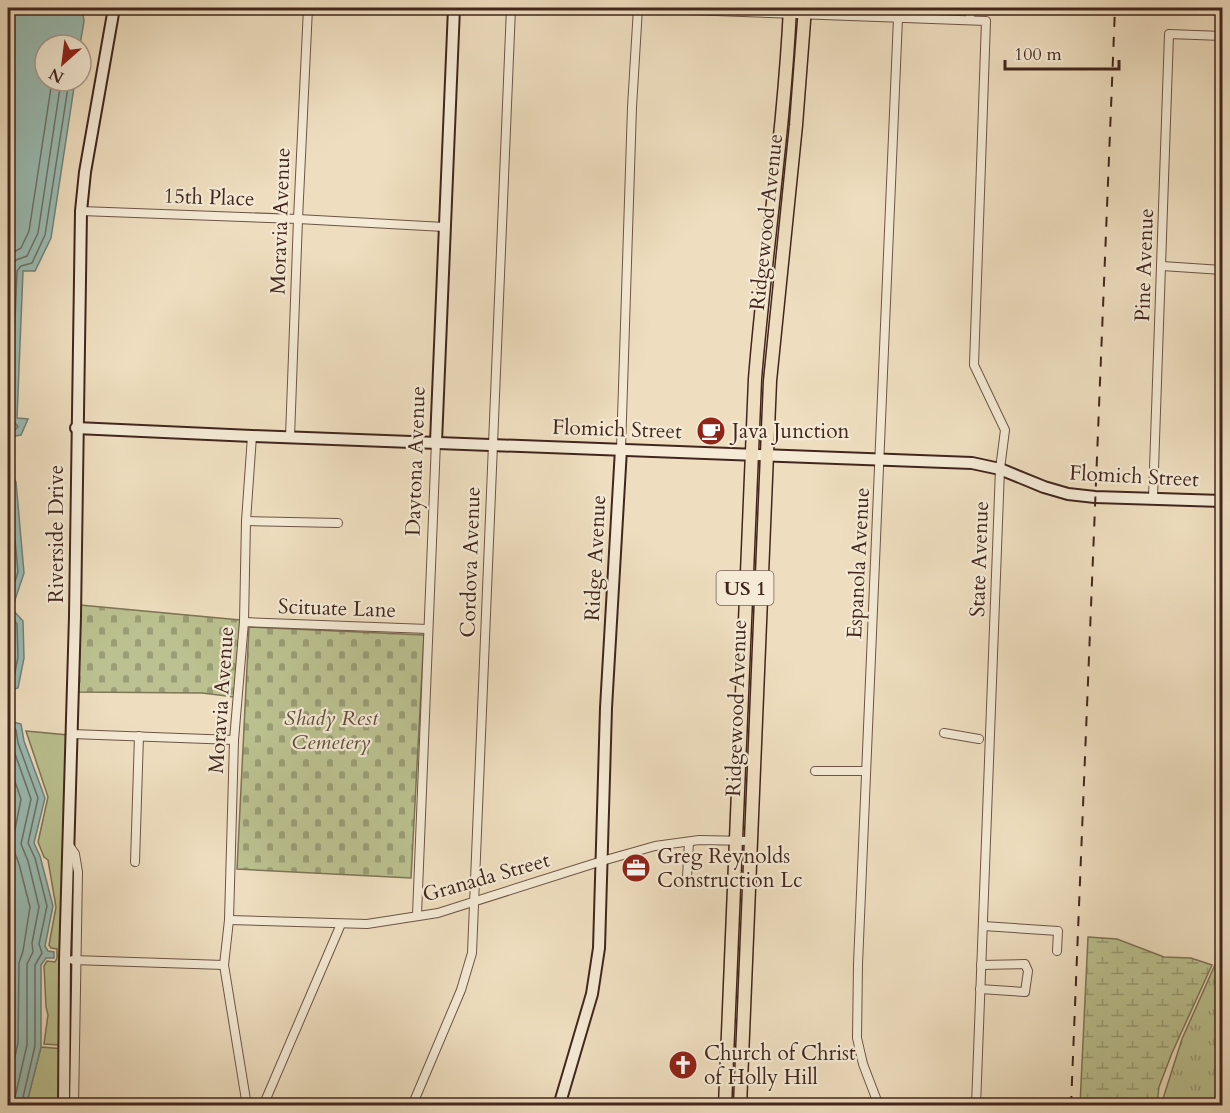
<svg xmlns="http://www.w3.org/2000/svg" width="1230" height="1113" font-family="Cardo,serif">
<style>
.grass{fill:url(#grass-tufts);stroke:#7e7456;stroke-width:1.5}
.wetland{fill:url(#wetland-marsh);stroke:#7e7456;stroke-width:1.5}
.cemetery{fill:url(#cemetery-stones);stroke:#7e7456;stroke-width:1.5}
.park{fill:#bbc190;stroke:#7e7456;stroke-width:1.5}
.water{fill:#99bcb3;stroke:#768077;stroke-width:1.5}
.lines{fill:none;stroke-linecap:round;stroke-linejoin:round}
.shore{stroke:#6e7168;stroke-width:1.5}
.street-casing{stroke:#6d5446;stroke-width:10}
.secondary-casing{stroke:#42261d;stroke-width:14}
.primary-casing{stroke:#42261d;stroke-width:15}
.street{stroke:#f4ead5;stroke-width:8}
.secondary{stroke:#f4ead5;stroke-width:10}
.primary{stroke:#eedebf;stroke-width:12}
.rail{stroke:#42261d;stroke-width:2;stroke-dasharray:10 10;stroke-linecap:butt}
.labels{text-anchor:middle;stroke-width:4.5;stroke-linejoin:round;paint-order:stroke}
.shield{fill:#f4ead5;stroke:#776154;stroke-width:1.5}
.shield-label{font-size:20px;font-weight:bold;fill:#42261d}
.street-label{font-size:21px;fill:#42261d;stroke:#f4ead5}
.poi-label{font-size:21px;fill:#42261d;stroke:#f4ead5;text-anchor:start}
.park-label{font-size:21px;font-style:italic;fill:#604d3a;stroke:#f4ead5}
</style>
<defs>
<pattern id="grass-tufts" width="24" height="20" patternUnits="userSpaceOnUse" patternTransform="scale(1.5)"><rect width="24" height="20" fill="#bbc190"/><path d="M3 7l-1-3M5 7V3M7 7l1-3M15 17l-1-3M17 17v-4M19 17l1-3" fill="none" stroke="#9a9d75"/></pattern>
<pattern id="wetland-marsh" width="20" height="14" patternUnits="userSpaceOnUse" patternTransform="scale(1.5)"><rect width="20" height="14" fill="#bbc190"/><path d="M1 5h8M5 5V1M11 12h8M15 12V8" fill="none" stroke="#9a9d75"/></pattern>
<pattern id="cemetery-stones" width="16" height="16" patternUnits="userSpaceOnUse" patternTransform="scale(1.5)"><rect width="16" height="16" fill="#bbc190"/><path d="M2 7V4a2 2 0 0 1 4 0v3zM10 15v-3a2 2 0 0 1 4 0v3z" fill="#9a9d75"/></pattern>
</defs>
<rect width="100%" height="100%" fill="#eedebf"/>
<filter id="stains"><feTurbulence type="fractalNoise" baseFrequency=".00333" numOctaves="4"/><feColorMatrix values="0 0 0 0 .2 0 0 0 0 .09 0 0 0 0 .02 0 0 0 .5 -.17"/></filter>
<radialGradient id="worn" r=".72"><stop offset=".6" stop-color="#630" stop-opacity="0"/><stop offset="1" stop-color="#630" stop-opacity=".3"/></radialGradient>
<path class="grass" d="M1222,949V1105H1161L1182,1039Z"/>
<path class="wetland" d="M1088,937L1117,939L1164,957L1191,958L1212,965L1172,1053L1159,1087L1157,1105H1080Z"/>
<g class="cemetery">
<path d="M80,605L240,620L234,697L202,693L77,692Z"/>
<path d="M249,627L424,635L411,878L237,869Z"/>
</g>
<g class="park">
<path d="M26,731L68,735L60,1045L44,1044L48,1015L46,1007L44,966L47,961L55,962L57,958V949L51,948L49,945L56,907L48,860L44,857L38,842L48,797Z"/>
<path d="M41,1047L64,1049V1105L26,1106Z"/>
</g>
<path class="water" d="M8,8H82L84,21L80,45H45V81H75L51,238L35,271H23L17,418L28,419L21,435L15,436L13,441L12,475L16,482L24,573L12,609L23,621L24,658L18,688L14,689L13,722L21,724L24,741L45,798L34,843L40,856L53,906L45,946L48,951L54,952V958H46L41,965V1047L26,1106L8,1105Z"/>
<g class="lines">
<g class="shore">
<path d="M8,255L21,248L29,231L52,81"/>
<path d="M8,315L10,268L16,260L27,256L38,233L61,81"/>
<path d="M8,436L18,427L11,417L17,271L21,266L32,263L45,235L69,81"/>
<path d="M8,479L10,485L18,572L8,603"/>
<path d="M8,613L17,624L18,657L13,682L8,689V709"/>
<path d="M8,723L16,730L18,743L38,798L28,843L35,858L47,906L39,944L42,953L35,965V1046L21,1106"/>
<path d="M8,734L31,799L21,844L28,861L39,907L32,943L33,952L27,964V1045L13,1106"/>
<path d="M8,761L21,799L12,845L19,864L30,907L23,951L19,963L18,1043L8,1087"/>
</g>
<g class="street-casing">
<g id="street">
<path d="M632,8L986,21L974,365L1005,430L1000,469L976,1106"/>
<path d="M970,20V8"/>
<path d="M81,211L298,219L444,227"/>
<path d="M1162,266L1222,270"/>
<path d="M290,437L298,219L308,8"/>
<path d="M621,449L632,107L638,8"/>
<path d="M1153,498L1169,34L1222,36"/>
<path d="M246,521L338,523"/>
<path d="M244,622L428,629"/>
<path d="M944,733L979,739"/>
<path d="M72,734L234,740"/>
<path d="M815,771H866"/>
<path d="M69,845L75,854L78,872L74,1106"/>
<path d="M135,862L139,736"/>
<path d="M687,877L689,842"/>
<path d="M417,915L436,442"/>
<path d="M229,920L367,924L438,913L602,861L655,846L699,840L750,841"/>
<path d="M983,926L1058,931L1057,951"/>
<path d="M73,960L224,965"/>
<path d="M980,989L1025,992L1028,971L1025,964L981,965"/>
<path d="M247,1106L224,965L229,920L234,740L244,622L246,521L252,436"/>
<path d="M263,1106L341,924"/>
<path d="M412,1106L461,990L472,953L511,8"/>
<path d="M879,1106L863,1064L857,1038L858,964L898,18"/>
</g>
</g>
<g class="secondary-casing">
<g id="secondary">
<path d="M76,428L252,436L972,463L1000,469L1044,487L1068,494L1095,497L1222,501"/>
<path d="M436,442L454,8"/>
<path d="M64,1106L65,960L75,616L81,211L85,172L114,8"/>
<path d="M559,1106L592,994L599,948L606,708L621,449"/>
</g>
</g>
<g class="primary-casing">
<g id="primary">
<path d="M725,1106L755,379C765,255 784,132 790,8"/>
<path d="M740,1106L770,381L796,125L805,8"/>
</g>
</g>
<use href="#street" class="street"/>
<use href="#secondary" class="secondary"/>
<use href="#primary" class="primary"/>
<path class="rail" d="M1071,1106L1115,8"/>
</g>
<defs>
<g id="cafe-disc" transform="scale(1.5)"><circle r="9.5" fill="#8f2418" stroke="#f4ead5"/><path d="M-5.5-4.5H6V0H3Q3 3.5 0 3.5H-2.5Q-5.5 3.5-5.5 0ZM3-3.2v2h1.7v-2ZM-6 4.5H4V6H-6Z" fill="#fff"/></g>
<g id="office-disc" transform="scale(1.5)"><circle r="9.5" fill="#8f2418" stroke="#f4ead5"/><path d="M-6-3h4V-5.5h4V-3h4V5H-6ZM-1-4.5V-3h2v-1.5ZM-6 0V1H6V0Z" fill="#fff"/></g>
<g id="church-disc" transform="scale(1.5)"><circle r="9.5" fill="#8f2418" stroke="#f4ead5"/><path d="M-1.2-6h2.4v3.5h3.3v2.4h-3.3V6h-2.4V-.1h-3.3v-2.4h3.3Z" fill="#fff"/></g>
</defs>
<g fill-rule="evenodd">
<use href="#cafe-disc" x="711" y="431"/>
<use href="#office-disc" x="636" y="868"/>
<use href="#church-disc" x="683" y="1065"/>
</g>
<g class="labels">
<rect class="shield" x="716.5" y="571" width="57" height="34" rx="4.5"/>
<g class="shield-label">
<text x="745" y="595">US 1</text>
</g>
<g class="street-label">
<text transform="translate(209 197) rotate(2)" y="7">15th Place</text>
<text transform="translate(280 221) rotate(-88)" y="7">Moravia Avenue</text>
<text transform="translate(766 222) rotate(-84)" y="7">Ridgewood Avenue</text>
<text transform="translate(1144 265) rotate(-88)" y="7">Pine Avenue</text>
<text transform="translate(617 429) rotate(2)" y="7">Flomich Street</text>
<text transform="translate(415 461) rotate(-88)" y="7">Daytona Avenue</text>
<text transform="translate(1134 476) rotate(3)" y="7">Flomich Street</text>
<text transform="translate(56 534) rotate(-90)" y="7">Riverside Drive</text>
<text transform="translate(595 558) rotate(-87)" y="7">Ridge Avenue</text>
<text transform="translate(979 559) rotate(-88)" y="7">State Avenue</text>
<text transform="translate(470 562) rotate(-88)" y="7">Cordova Avenue</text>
<text transform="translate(858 563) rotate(-87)" y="7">Espanola Avenue</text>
<text transform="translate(337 608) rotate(2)" y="7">Scituate Lane</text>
<text transform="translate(221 700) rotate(-86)" y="7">Moravia Avenue</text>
<text transform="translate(736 708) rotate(-88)" y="7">Ridgewood Avenue</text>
<text transform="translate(486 877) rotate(-16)" y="7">Granada Street</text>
</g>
<g class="poi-label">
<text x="732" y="438">Java Junction</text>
<text x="657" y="863">Greg Reynolds<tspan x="657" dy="24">Construction Lc</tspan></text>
<text x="704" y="1060">Church of Christ<tspan x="704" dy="24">of Holly Hill</tspan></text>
</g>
<g class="park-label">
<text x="331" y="725">Shady Rest<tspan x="331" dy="24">Cemetery</tspan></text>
</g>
</g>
<rect width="1230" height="1113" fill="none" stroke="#eedebf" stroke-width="30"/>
<rect x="9" y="9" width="1212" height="1095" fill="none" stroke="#42261d" stroke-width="3"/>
<rect x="15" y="15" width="1200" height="1083" fill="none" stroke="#42261d" stroke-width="1.5"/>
<g transform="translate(63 63) rotate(208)"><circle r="28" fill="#f4ead5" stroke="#ad9c8b" stroke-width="1.5"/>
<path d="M0-4.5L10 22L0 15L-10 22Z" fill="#8f2418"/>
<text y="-9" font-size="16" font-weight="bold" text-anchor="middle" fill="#42261d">N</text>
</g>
<path d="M1005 60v9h114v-9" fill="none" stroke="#42261d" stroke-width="3"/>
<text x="1014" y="60" font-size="18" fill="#42261d" stroke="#f4ead5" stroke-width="4.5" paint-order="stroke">100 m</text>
<rect width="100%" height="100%" filter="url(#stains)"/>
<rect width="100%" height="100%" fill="url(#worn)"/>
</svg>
